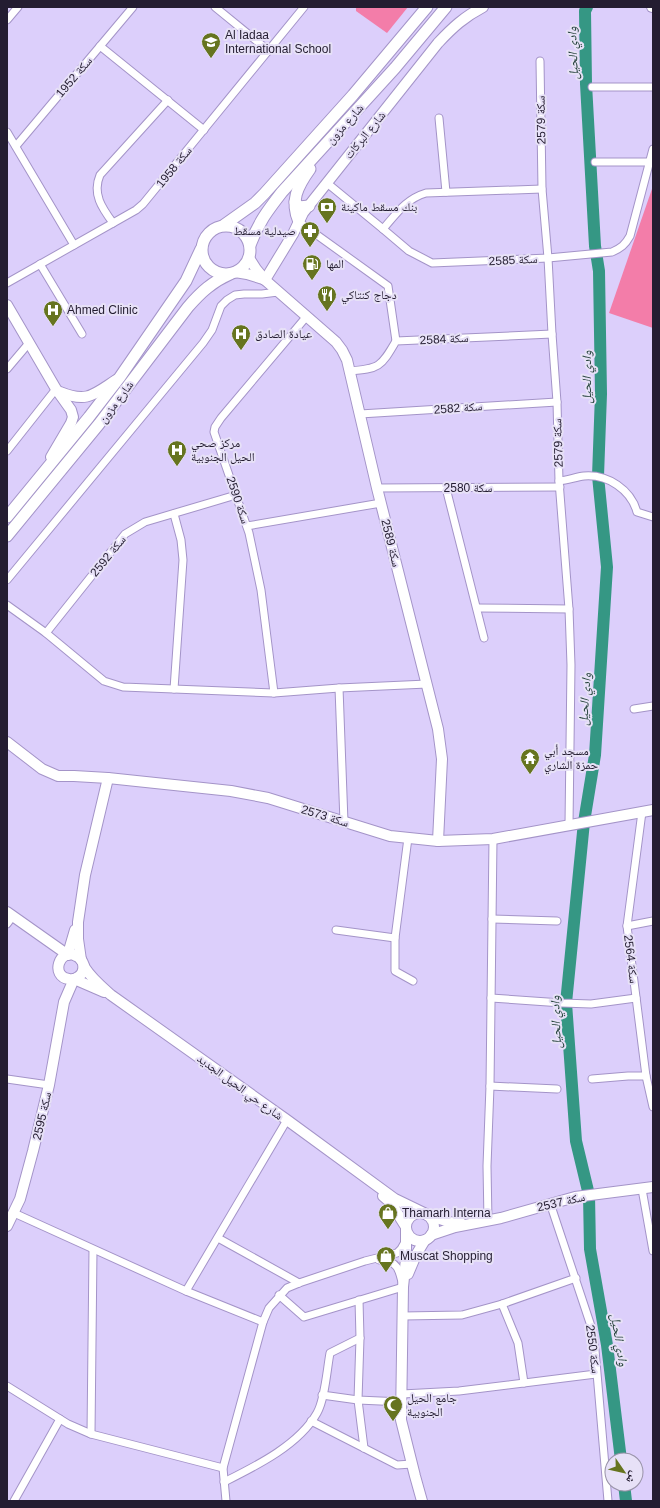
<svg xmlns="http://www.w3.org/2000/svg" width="660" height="1508" font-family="Arial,'Noto Naskh Arabic',sans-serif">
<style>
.green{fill:#f37da9}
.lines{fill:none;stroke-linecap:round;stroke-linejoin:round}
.river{stroke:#359784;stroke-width:12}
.street-casing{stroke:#a494c8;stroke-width:9}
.secondary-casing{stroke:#a494c8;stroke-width:12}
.primary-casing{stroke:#a494c8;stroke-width:13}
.street{stroke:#fff;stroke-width:7}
.secondary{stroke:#fff;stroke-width:10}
.primary{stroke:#fff;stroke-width:11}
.labels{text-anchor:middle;stroke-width:4;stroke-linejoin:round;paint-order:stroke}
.poi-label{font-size:12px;fill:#241d31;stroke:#e7e1f7;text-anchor:start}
.street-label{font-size:12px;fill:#241d31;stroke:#e7e1f7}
.water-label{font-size:13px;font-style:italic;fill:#26433c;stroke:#e7e1f7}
</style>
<rect width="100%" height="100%" fill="#dccffb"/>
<g class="green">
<path d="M356,7H408L387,33L356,11Z"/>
<path d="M653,186V328L609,313Z"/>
</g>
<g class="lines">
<g class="river">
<path d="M587,7L585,11L586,84L595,246L599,271L601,394L598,476L607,567L595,755L584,822L566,1003L576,1141L589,1195L590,1249L607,1345L621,1460"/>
<path d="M624,1484L626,1501"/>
</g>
<g class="street-casing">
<g id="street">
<path d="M215,7L269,51"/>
<path d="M7,20L18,7"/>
<path d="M100,46L204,130"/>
<path d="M540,61L542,189L548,258L552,334L557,402L559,481L569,609L571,665L569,825"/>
<path d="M592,87H653"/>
<path d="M439,118L446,192"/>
<path d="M7,132L74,245"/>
<path d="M16,146L133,7"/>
<path d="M595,162H650"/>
<path d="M327,183L383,229L409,251L432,263L548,258L612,252C621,248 625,245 630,236L653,149"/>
<path d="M299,222L388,286L396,341"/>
<path d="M113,223C102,208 92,194 100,175L168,100"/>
<path d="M383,229C397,213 406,199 426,193L542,189"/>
<path d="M40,264L82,334"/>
<path d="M7,283L136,210L143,204L304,7"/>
<path d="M7,369L29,343"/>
<path d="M349,371C379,369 381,367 396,341L552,334"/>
<path d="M360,414L557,402"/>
<path d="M7,451L56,389"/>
<path d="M559,481C568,480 576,477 584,476C608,474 631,490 637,512L653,517"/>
<path d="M377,488L560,487"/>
<path d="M446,488L484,638"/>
<path d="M247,526L381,503"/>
<path d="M7,580L203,343L212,330L221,306L227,300L235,295L244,294H262L278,292"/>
<path d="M7,605L46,633L104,681L123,687L274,693L339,688L427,684"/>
<path d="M477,608L569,609"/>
<path d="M46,633L125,534L145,522L236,495"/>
<path d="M339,688L344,822"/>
<path d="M174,689L183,560L181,540L174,514"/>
<path d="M274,693L261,590L249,533L214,432L215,427L221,418L307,316"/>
<path d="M634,709L653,706"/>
<path d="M642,812L627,926L646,1076L653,1107"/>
<path d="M408,838L395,938V971L413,981"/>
<path d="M492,919L557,921"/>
<path d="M7,924L13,916"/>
<path d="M627,926L653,921"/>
<path d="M336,930L395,938"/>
<path d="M491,998L562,1003L591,1004L636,998"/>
<path d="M7,1079L49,1085"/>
<path d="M592,1079L628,1076H646"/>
<path d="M490,1086L557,1089"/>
<path d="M642,1189L653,1251"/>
<path d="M550,1203L591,1326L595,1350L608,1501"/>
<path d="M14,1213L186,1291L263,1322"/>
<path d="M488,1221L487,1166L490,1086L493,839"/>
<path d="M218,1238L299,1283"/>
<path d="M186,1291L287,1120"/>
<path d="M279,1295L304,1317L403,1287C400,1272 398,1259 379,1260"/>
<path d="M359,1300L360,1338L358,1400L364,1448"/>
<path d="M502,1304L518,1343L524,1383"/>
<path d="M403,1316L462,1315L502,1304L576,1278"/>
<path d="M7,1386L68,1424L91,1434L223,1468"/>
<path d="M402,1394L459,1391L596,1374"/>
<path d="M322,1395L358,1400L402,1402"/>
<path d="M311,1421L397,1465L412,1464"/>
<path d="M91,1434L93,1250"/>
<path d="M224,1482C256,1466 299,1445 317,1413C325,1399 327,1369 330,1353L360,1338"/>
<path d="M14,1501L60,1419"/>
<path d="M226,1501L223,1468L263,1322L269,1308L287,1288L299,1283L365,1261L397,1253L401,1249L405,1242"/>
</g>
</g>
<g class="secondary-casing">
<g id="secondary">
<path d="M652,7H653"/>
<path d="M249,258L256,269L265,280L336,342L342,350L347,360L377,488L438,729L442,759L438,841"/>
<path d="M235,272L247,274L263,279"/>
<path d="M265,280L293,234L303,213L438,43C453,27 464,17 483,7"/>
<path d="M7,305L56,389L71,410L73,417L71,423L51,457"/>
<path d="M60,392C87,403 93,395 116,380"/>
<path d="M7,742L42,769L58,776H74L108,778L231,791L268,798L390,836L438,841L493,839L653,810"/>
<path d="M7,912L68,955"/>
<path d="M68,954L75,930"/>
<path d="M81,960L78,939V922L85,875L108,778"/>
<path d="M83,964C84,969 83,974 78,977C75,979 72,980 69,979C50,977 59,947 76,956C82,958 83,963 85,968C92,979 102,987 111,995L287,1120L395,1199L426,1214"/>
<path d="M74,979L104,992"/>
<path d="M383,1196L391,1203L406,1227"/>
<circle cx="420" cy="1227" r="14"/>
<path d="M427,1215L449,1222L461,1223"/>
<path d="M7,1226L20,1199L33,1151L49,1085L64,1002L74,979"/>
<path d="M406,1229V1259L403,1287L401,1420L415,1476L422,1501"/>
<path d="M431,1235L455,1227L501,1218L575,1197L653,1187"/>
<path d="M408,1274L416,1255L425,1240"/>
</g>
</g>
<g class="primary-casing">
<g id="primary">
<path d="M295,202L299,207L309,206"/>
<path d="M299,222C290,201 297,187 310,169"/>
<path d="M224,225L255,203L264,194L353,95L427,7"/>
<circle cx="226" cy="250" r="24"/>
<path d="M250,245C258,223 268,210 282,192L395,68L446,7"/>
<path d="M7,517L89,417L120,377L186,281L201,249"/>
<path d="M7,536L99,424L188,307C201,292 212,282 230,274"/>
</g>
</g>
<use href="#street" class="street"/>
<use href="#secondary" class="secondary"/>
<use href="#primary" class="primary"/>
</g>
<defs>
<g id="school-pin" transform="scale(1)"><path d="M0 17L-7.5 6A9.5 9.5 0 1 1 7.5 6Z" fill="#66741f" stroke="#e7e1f7"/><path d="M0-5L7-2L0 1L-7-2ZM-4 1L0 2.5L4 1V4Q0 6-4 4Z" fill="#fff"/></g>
<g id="bank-pin" transform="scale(1)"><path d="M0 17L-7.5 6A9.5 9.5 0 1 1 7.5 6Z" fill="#66741f" stroke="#e7e1f7"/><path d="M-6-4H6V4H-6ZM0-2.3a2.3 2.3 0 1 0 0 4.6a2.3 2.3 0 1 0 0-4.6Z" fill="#fff"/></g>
<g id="pharmacy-pin" transform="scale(1)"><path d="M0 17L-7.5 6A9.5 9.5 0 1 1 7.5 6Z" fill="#66741f" stroke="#e7e1f7"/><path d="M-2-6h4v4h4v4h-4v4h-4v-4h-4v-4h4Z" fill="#fff"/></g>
<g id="fuel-pin" transform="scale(1)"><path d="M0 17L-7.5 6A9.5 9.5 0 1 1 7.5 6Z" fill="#66741f" stroke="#e7e1f7"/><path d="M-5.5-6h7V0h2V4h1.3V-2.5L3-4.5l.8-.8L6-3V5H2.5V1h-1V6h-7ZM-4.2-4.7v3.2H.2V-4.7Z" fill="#fff"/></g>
<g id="restaurant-pin" transform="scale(1)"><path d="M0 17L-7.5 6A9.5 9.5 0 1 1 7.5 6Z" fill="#66741f" stroke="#e7e1f7"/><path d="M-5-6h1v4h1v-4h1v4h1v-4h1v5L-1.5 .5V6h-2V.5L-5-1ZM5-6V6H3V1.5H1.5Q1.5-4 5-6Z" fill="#fff"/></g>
<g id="hospital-pin" transform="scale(1)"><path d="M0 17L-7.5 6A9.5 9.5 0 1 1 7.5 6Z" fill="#66741f" stroke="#e7e1f7"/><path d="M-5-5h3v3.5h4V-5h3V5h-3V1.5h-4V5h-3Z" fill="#fff"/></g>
<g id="temple-pin" transform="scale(1)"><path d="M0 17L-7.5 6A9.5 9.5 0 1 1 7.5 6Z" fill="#66741f" stroke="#e7e1f7"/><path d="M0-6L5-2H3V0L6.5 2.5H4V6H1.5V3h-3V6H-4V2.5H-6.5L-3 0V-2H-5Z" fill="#fff"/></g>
<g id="shop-pin" transform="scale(1)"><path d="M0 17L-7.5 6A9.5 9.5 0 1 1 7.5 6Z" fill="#66741f" stroke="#e7e1f7"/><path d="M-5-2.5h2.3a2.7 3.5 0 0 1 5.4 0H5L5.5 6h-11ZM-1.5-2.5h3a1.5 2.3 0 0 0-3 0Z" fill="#fff"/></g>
<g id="mosque-pin" transform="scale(1)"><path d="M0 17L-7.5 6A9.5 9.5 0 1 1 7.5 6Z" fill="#66741f" stroke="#e7e1f7"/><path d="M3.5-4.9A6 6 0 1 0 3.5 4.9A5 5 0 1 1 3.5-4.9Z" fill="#fff"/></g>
</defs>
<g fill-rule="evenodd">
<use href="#school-pin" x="211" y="42"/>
<use href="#bank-pin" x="327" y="207"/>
<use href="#pharmacy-pin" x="310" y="231"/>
<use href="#fuel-pin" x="312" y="264"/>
<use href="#restaurant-pin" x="327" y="295"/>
<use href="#hospital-pin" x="53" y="310"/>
<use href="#hospital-pin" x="241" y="334"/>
<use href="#hospital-pin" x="177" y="450"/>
<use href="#temple-pin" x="530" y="758"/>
<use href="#shop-pin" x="388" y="1213"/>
<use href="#shop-pin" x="386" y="1256"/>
<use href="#mosque-pin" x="393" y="1405"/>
</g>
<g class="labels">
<g class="poi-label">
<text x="225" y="39">Al Iadaa<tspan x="225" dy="14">International School</tspan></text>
<text x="341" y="211">بنك مسقط ماكينة</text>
<text x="296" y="235" text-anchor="end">صيدلية مسقط</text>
<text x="326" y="268">المها</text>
<text x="341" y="299">دجاج كنتاكي</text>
<text x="67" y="314">Ahmed Clinic</text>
<text x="255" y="338">عيادة الصادق</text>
<text x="191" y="447">مركز صحي<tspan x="191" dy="14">الحيل الجنوبية</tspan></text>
<text x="544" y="755">مسجد أبي<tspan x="544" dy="14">حمزة الشاري</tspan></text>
<text x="402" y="1217">Thamarh Interna</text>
<text x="400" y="1260">Muscat Shopping</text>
<text x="407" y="1402">جامع الحيل<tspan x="407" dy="14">الجنوبية</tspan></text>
</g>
<g class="street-label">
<text transform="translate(74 77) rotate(-50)" y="4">سكة 1952</text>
<text transform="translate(541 120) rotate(-91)" y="4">سكة 2579</text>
<text transform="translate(345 124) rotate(-48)" y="4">شارع مزون</text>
<text transform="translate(365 135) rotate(-51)" y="4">شارع البركات</text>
<text transform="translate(174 167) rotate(-51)" y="4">سكة 1958</text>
<text transform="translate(513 260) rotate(-3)" y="4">سكة 2585</text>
<text transform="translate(444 339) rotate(-3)" y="4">سكة 2584</text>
<text transform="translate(116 402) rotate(-53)" y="4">شارع مزون</text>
<text transform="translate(458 408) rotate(-4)" y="4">سكة 2582</text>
<text transform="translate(558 443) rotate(-92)" y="4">سكة 2579</text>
<text x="468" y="492">سكة 2580</text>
<text transform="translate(238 500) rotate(71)" y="4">سكة 2590</text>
<text transform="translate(391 543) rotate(76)" y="4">سكة 2589</text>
<text transform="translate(108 556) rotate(-51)" y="4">سكة 2592</text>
<text transform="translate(325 816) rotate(17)" y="4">سكة 2573</text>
<text transform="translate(631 959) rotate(83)" y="4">سكة 2564</text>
<text transform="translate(240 1087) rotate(36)" y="4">شارع حي الحيل الجديد</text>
<text transform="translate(42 1116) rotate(-77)" y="4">سكة 2595</text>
<text transform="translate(561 1202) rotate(-13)" y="4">سكة 2537</text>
<text transform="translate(593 1349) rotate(83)" y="4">سكة 2550</text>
</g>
<g class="water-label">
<text transform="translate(572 53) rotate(-92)" y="5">وادي الحيل</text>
<text transform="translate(586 377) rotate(-90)" y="5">وادي الحيل</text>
<text transform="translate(584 699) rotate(-86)" y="5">وادي الحيل</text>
<text transform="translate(555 1022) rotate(-92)" y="5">وادي الحيل</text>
<text transform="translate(620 1340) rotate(81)" y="5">وادي الحيل</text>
</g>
</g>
<rect width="660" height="1508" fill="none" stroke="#241d31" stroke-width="16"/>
<g transform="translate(624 1472) rotate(124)"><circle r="19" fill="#e7e1f7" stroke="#9993a8"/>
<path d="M0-3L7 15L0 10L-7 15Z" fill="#66741f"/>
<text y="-6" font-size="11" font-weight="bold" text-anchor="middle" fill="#241d31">ش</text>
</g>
</svg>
